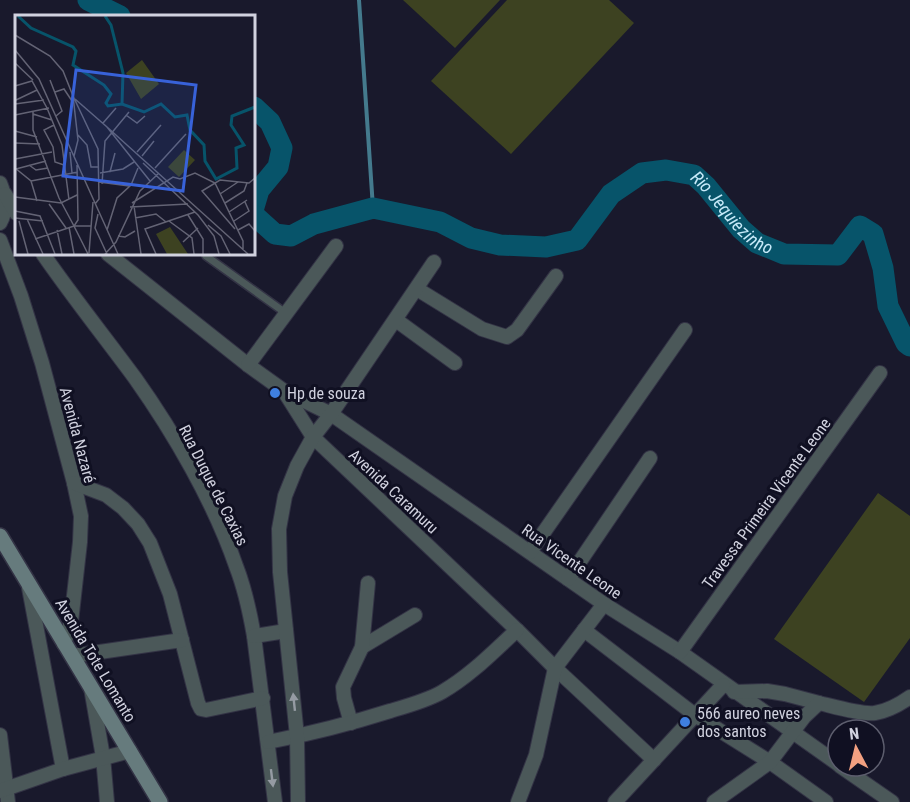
<svg xmlns="http://www.w3.org/2000/svg" width="910" height="802" font-family="'Roboto Condensed',sans-serif">
<style>
.green{fill:#3d4221}
.lines{fill:none;stroke-linecap:round;stroke-linejoin:round}
.stream{stroke:#447a8d;stroke-width:4}
.river{stroke:#07546a;stroke-width:21}
.service-casing{stroke:#333345;stroke-width:10}
.minor-casing{stroke:#333345;stroke-width:16}
.secondary-casing{stroke:#333345;stroke-width:18}
.service{stroke:#4b5859;stroke-width:7}
.minor{stroke:#4b5859;stroke-width:14}
.secondary{stroke:#667b7d;stroke-width:15}
.oneway{fill:#959ba3}
.shop-dot{fill:#3f7fe0;stroke:#101022;stroke-width:2}
.labels{text-anchor:middle;stroke-width:6;stroke-linejoin:round;paint-order:stroke}
.poi-label{font-size:16px;fill:#d1d2df;stroke:#101022;text-anchor:start}
.street-label{font-size:16px;fill:#d1d2df;stroke:#101022}
.water-label{font-size:18px;font-style:italic;fill:#c7eaf9;stroke:#101022}
.inset-river{fill:none;stroke:#07546a;stroke-width:3}
.inset-road{fill:none;stroke:#636374;stroke-width:1.5}
.view{fill:#3862d9;fill-opacity:0.15;stroke:#3862d9;stroke-width:3}
.inset-edge{fill:none;stroke:#d1d2df;stroke-width:3}
</style>
<rect width="100%" height="100%" fill="#19192c"/>
<g class="green">
<path d="M403,0H500L455,48Z"/>
<path d="M507,0H609L634,23L511,154L431,81Z"/>
<path d="M878,493L910,516V638L864,702L774,639Z"/>
</g>
<g class="lines">
<path class="stream" d="M359,0L373,208"/>
<g class="river">
<path d="M88,0L120,16"/>
<path d="M254,107L270,122L282,148L278,167L259,190L254,207"/>
<path id="s1" d="M254,215L275,234L291,236L314,224L373,208L440,222L471,238L500,245L546,247L577,240L611,194L642,173L666,170L694,175L706,186L741,229L757,243L784,254L838,255L860,226L873,234L883,268L888,306L906,343L910,346"/>
</g>
<g class="service-casing">
<path id="service" d="M206,256L287,314"/>
</g>
<g class="minor-casing">
<g id="minor">
<path d="M0,183C6,197 7,210 0,223"/>
<path d="M5,194L16,213"/>
<path d="M0,240L21,296L42,363L74,483L81,516L80,542L71,622L64,644"/>
<path d="M43,254C72,296 104,336 135,378C174,433 214,502 236,566C245,589 250,613 254,636L275,802"/>
<path d="M108,254L248,365L284,391L313,437L517,630L555,668L654,760"/>
<path d="M417,289L482,329L507,337L517,330L556,276"/>
<path d="M396,320L455,363"/>
<path d="M248,365L336,246"/>
<path d="M284,391L331,414L604,604L680,652L838,764"/>
<path d="M74,483L106,495L123,508L138,524L150,543L170,594L198,703L201,709L206,710L263,698"/>
<path d="M530,552L685,330"/>
<path d="M568,579L650,458"/>
<path d="M29,588L63,769"/>
<path d="M584,630L695,715L770,762L826,802"/>
<path d="M254,636L286,631"/>
<path d="M362,647L415,615"/>
<path d="M680,652L880,373"/>
<path d="M72,656L182,640"/>
<path d="M91,688L103,757L107,802"/>
<path d="M734,692L767,691L785,694L819,703"/>
<path d="M351,723L344,698L343,687L362,647L368,583"/>
<path d="M0,735L8,802"/>
<path d="M268,742C309,734 349,724 390,711C407,706 426,701 442,692C470,676 493,652 517,630"/>
<path d="M840,766L892,802"/>
<path d="M0,791L63,769L130,751"/>
<path d="M298,802L297,736L280,572L279,529L285,496L297,466L313,437L331,414L434,262"/>
<path d="M518,802L536,755L555,668L604,604"/>
<path d="M615,802L723,685"/>
<path d="M714,802L770,762L804,717L819,703C832,706 862,715 875,713C887,711 900,704 910,697"/>
</g>
</g>
<g class="secondary-casing">
<path id="secondary" d="M0,536L160,802"/>
</g>
<use href="#service" class="service"/>
<use href="#minor" class="minor"/>
<use href="#secondary" class="secondary"/>
</g>
<defs><path id="oneway-solid" d="M-6-.8H1V-3.2L6.5 0L1 3.2V.8H-6Z" transform="scale(1.5)"/></defs>
<g class="oneway">
<use href="#oneway-solid" transform="translate(294 702) rotate(-96)"/>
<use href="#oneway-solid" transform="translate(272 778) rotate(83)"/>
</g>
<g class="shop-dot">
<circle cx="275" cy="393" r="6"/>
<circle cx="685" cy="722" r="6"/>
</g>
<g class="labels">
<g class="poi-label">
<text x="287" y="399">Hp de souza</text>
<text x="697" y="719">566 aureo neves<tspan x="697" dy="18">dos santos</tspan></text>
</g>
<g class="street-label">
<text transform="translate(78 435) rotate(75)" y="6">Avenida Nazaré</text>
<text transform="translate(214 485) rotate(63)" y="6">Rua Duque de Caxias</text>
<text transform="translate(394 491) rotate(43)" y="6">Avenida Caramuru</text>
<text transform="translate(766 503) rotate(-54)" y="6">Travessa Primeira Vicente Leone</text>
<text transform="translate(572 561) rotate(35)" y="6">Rua Vicente Leone</text>
<text transform="translate(96 660) rotate(59)" y="6">Avenida Tote Lomanto</text>
</g>
<g class="water-label">
<text dy="6" stroke="none"><textPath href="#s1" startOffset="544">Rio Jequiezinho</textPath></text>
</g>
</g>
<g transform="translate(15 15)">
<rect width="240" height="240" fill="#19192c"/>
<path d="M127,45L144,69L126,84L111,58ZM169,135L180,145L164,162L153,152ZM155,212L173,239H152L141,219Z" fill="#3d4221"/>
<path class="inset-river" d="M3,1L16,13L58,32L61,36L58,50L89,70L96,79L91,88L93,91L107,89L129,97L146,89L160,102L172,100L175,115L189,130L190,146L201,164L222,153L221,133L229,130L216,110L217,101L240,92M90,1L96,10L108,58L107,89"/>
<path class="inset-road" d="M0,20L35,41L48,56L58,81L63,125L59,141M0,35L24,64L103,239M0,48L18,65M35,65L47,96L41,101M0,71L17,66L32,93L47,130L54,185M40,77L49,74L57,86M58,81L83,134L84,184L80,189M60,84L92,112L135,166M1,85L22,75M0,89L29,85M18,97V115L44,183L59,211M18,99L37,105M0,100L34,93M111,100L122,108L130,101M88,108L101,93M39,110L29,115L38,132L40,147L49,150M92,112L233,239M0,116L22,122M63,120L72,130L76,152H84M0,128L25,129M55,137L57,158M122,137L146,110M127,141L139,126M0,144L37,137M128,148L183,200L199,221L204,239M14,150L21,155L33,153M62,150L63,205L59,211L73,239M0,153L16,166L22,186M140,153L171,119M1,154L31,146M95,157L100,138M85,158L108,154L119,147M16,166L63,157M84,167L114,171M87,169L90,126L114,97M205,179L223,167M0,182L46,188L62,180M117,188L158,162L165,164L180,158L200,168L228,226V235M210,188L229,176L232,168M34,189L51,213M119,191L126,239M115,192L173,189M0,196L25,201L40,239M214,197L232,185M83,199L80,213L92,239M173,200L188,224V239M0,203L28,206M120,203L141,199L151,207M12,204L28,239M4,206L13,239M154,206L177,223L179,239M219,206L234,196L230,187M193,210L206,221L215,239M54,212L59,239M220,214L187,176L205,165L234,168L240,163M42,215L47,239M92,215L102,183L116,170L123,153M223,215L234,209L240,216M103,221L110,222L120,216M20,224L59,211H76M168,227L183,213M74,238L78,187M90,239L101,227L125,176L143,159M141,239L130,214L180,197"/>
<path class="view" d="M61,55L181,70L168,176L48,161Z"/>
<rect width="240" height="240" class="inset-edge"/>
</g>
<g transform="translate(856 748) rotate(353)"><circle r="28" fill="#101022" stroke="#5d5e6e" stroke-width="1.5"/>
<path d="M0-4.5L10 22L0 15L-10 22Z" fill="#f2a081"/>
<text y="-9" font-size="16" font-weight="bold" text-anchor="middle" fill="#d1d2df">N</text>
</g>
</svg>
